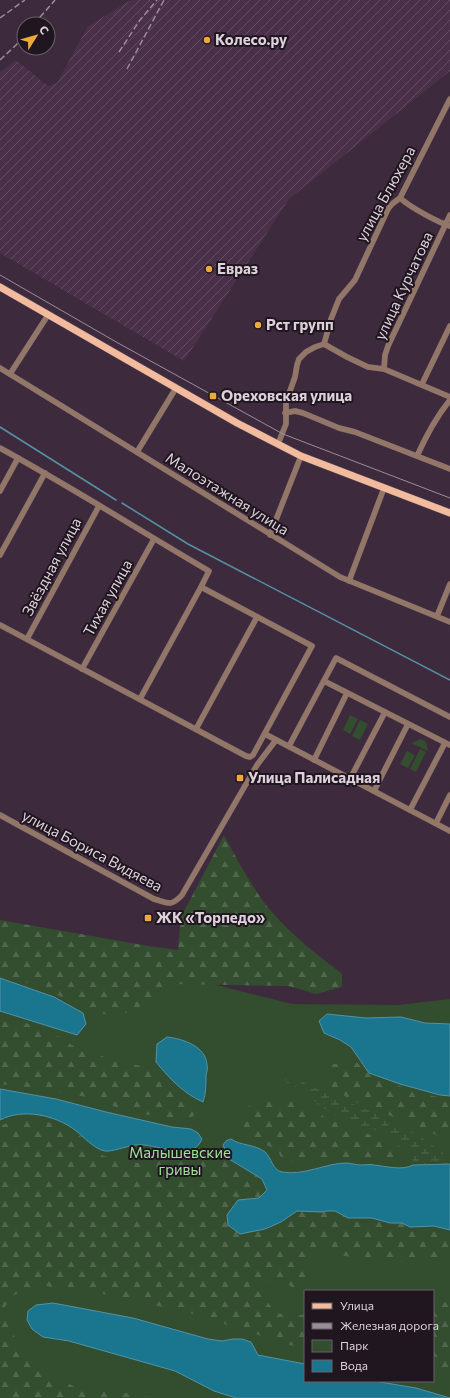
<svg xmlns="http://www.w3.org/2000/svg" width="450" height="1398" font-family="Commissioner,sans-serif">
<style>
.industrial{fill:url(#industrial-furrows)}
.green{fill:#334d2f;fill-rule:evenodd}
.forest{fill:url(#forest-firs)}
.wetland{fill:url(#wetland-marsh)}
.water{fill:#1a768e;stroke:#5491a5}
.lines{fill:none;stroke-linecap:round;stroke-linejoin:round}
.stream{stroke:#5491a5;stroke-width:1.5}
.minor-casing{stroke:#5b485a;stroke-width:6}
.major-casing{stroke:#5b485a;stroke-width:8}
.minor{stroke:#927769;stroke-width:5.5}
.major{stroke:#f2bb9e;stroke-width:7}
.tram{stroke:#9b8c9a;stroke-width:1}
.rail{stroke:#9b8c9a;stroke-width:1.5;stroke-dasharray:6 3;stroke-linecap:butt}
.poi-dot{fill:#eea83c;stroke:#1f161f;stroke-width:1.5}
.labels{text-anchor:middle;stroke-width:4;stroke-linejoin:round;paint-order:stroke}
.poi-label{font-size:15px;font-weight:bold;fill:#ddd1dc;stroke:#1f161f;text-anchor:start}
.street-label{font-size:15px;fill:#ddd1dc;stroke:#1f161f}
.park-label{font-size:15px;fill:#a0e097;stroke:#1f161f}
</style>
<defs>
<pattern id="industrial-furrows" width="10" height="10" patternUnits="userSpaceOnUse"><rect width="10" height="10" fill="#4a3149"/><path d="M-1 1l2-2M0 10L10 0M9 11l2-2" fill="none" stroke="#644e63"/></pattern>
<pattern id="forest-firs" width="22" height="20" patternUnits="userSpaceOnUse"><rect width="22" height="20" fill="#334d2f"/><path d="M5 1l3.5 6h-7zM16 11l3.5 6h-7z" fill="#50664d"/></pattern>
<pattern id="wetland-marsh" width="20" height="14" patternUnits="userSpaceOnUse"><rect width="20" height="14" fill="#334d2f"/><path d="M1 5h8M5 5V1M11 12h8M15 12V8" fill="none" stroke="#50664d"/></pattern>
</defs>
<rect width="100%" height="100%" fill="#3e2a3d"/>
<path class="industrial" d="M131,0H450V71L289,199L184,361L0,253V72L16,60L48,86L57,83L88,26Z"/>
<g class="green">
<path d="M350,715L358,719L350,734L343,730Z"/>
<path d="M360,720L368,724L360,740L352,736Z"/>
<path d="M421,739L426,742L428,751L411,743Z"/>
<path d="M420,749L426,752L416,772L410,769Z"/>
<path d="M407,751L415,755L408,768L400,764Z"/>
<path d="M0,936L118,960L292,1004L398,1005L450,999V1398H0ZM305,1291H433V1381H305Z"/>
</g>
<g class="forest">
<path d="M224,835C238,861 252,888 271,911C291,935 318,955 342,974V987L316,994L289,986L170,984L135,1010L113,1017L83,1007L41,987L0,974V920L149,946L178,950L181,917Z"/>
<path d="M0,1014C25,1023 59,1032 78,1050L152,1069L181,1099L199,1111L188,1120L134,1113L86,1097L38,1088L0,1084Z"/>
<path d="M358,1063L373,1078L428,1095L450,1099V1143L429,1131L356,1102L326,1086L331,1064Z"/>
<path d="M256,1097H282L304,1105L330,1120L395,1144L399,1146L400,1152L394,1162L389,1163L348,1157L324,1159L304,1164L284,1161C274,1144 265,1144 246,1141L236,1124Z"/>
<path d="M19,1118H32L58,1125L82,1137L89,1149L120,1163H139L168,1156L191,1157L218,1151L262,1179L267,1190L259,1198L238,1200L240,1234L265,1229L281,1222L297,1211L322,1212L326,1211H335L348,1218H372L390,1223H402L410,1227L434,1226L450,1230V1261C438,1260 427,1259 415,1260C402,1260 391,1267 378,1261L338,1255L323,1250L310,1261L306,1282L293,1288L279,1278L266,1283L263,1294C277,1319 279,1314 305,1315V1348L290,1345L190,1313L109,1295L45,1286L19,1292L10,1298L5,1307L7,1317L21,1354L51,1375L73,1386L96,1388L154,1398H0V1126Z"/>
<path d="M450,1302V1376L433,1372V1304Z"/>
</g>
<path class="wetland" d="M290,1076L330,1095L383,1116L418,1135L450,1158V1164L413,1165V1158L401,1143L382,1132L349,1122L319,1106L308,1093L287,1083L284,1078Z"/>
<g class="water">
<path d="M0,978L54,997L83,1013L86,1024L77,1035L0,1011Z"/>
<path d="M327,1014L366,1018L401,1017L425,1023L450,1024V1096L440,1095L400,1084L369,1073L351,1047L340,1040L324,1033L319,1021Z"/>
<path d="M167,1037C183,1039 206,1046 207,1065C208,1068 207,1072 206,1075C206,1085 206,1093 203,1102C183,1093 170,1079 156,1062L157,1044Z"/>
<path d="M0,1089L56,1099L106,1112L172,1127L191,1129L198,1133L202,1139C192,1164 155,1142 135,1145C127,1146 112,1152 105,1151C94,1149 84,1137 75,1130C55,1115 23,1108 0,1120Z"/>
<path d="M231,1139C241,1146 255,1144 265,1152C272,1158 272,1170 282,1172C304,1176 326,1163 346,1163C351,1163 356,1165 361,1165C366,1165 370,1164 374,1165C385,1166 402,1171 413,1165L450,1164V1230L434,1226L410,1227L402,1223H390L372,1218H348L335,1211H326L322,1212L297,1211L281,1222L265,1229L240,1234L228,1225L227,1215L238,1200L259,1198L267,1190L262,1179L229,1159L223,1145L226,1141Z"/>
<path d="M53,1303L133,1318L208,1339L222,1341L233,1339H242L251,1342L258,1355L305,1364V1381H374L416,1388L450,1398H236L214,1391L175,1371L69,1341L43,1337L32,1329L27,1320L28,1311L36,1305Z"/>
</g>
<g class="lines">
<g class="stream">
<path d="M0,427L116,500"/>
<path d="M122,503L188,544L450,680"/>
</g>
<g class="minor-casing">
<g id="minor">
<path d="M400,198C410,207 437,222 450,226"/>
<path d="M324,344L347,357L368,367L384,369L450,397"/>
<path d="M0,368L340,577L450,622"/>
<path d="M384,369L385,355L388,346L450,215"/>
<path d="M10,374L48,315"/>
<path d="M422,384L450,326"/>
<path d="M285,413L295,411L303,413L339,428L355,432L450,469"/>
<path d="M278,444L286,424V402L295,377L297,365L299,359L306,352L315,347L324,344L331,319L339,299L355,280L388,209L392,204L400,198L450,99"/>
<path d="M0,448C71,487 139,530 209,571L201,587L140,699"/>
<path d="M137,452L176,388"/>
<path d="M417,456C426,436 436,417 450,400"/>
<path d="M0,491L18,458"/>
<path d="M270,535L301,456"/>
<path d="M0,555L45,473"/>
<path d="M349,581L384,488"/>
<path d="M437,616L450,584"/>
<path d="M0,625L246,756L250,757L253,755L312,646L201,587"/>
<path d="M27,639L99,506"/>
<path d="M82,669L154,539"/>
<path d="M324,681L450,745"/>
<path d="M196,729L257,617"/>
<path d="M265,734L450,831"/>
<path d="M289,746L336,658L450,717"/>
<path d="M314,760L347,693"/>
<path d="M350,779L385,712"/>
<path d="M374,791L408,724"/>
<path d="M410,810L445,743"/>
<path d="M0,815L154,899C168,903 171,907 182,895L257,765L276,740"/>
<path d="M436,823L450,795"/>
</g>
</g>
<g class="major-casing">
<path id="major" d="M0,287L237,423L301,456L450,513"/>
</g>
<use href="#minor" class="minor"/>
<use href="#major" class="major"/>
<path class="tram" d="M0,275L118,343L283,434L450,498"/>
<g class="rail">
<path d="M0,18L25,0"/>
<path d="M34,24L55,0"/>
<path d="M119,52L140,20L157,0"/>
<path d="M0,60L16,45L24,36"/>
<path d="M127,69L164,0"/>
</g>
</g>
<g class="poi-dot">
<circle cx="207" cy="40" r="4"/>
<circle cx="209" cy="269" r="4"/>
<circle cx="258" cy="325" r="4"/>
<rect x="209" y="392" width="8" height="8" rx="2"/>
<rect x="236" y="774" width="8" height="8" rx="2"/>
<rect x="144" y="914" width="8" height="8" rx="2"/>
</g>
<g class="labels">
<g class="poi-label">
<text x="215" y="45">Колесо.ру</text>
<text x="217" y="274">Евраз</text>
<text x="266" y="330">Рст групп</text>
<text x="221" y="401">Ореховская улица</text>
<text x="248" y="783">Улица Палисадная</text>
<text x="156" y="923">ЖК «Торпедо»</text>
</g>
<g class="street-label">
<text transform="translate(386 194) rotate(-61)" y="5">улица Блюхера</text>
<text transform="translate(404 286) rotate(-65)" y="5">улица Курчатова</text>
<text transform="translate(227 494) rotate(32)" y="5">Малоэтажная улица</text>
<text transform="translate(52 567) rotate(-62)" y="5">Звёздная улица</text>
<text transform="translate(108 598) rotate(-61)" y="5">Тихая улица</text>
<text transform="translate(92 851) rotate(28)" y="5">улица Бориса Видяева</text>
</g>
<g class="park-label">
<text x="180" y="1158">Малышевские<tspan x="180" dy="17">гривы</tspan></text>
</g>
</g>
<rect x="304" y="1290" width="130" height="92" fill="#1f161f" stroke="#6b616b"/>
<rect x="312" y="1303" width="20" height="6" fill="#f2bb9e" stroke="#6b616b"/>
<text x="340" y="1310" font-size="12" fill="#ddd1dc">Улица</text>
<rect x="312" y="1323" width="20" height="6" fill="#9b8c9a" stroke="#6b616b"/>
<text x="340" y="1330" font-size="12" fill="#ddd1dc">Железная дорога</text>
<rect x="312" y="1340" width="20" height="12" fill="#334d2f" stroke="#6b616b"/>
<text x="340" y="1350" font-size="12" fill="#ddd1dc">Парк</text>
<rect x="312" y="1360" width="20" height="12" fill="#1a768e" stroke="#6b616b"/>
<text x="340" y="1370" font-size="12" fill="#ddd1dc">Вода</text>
<g transform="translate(36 36) rotate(53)"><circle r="19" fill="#1f161f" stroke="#6b616b"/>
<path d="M0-3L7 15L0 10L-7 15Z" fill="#eea83c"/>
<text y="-6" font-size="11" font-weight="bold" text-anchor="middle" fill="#ddd1dc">С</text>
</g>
</svg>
